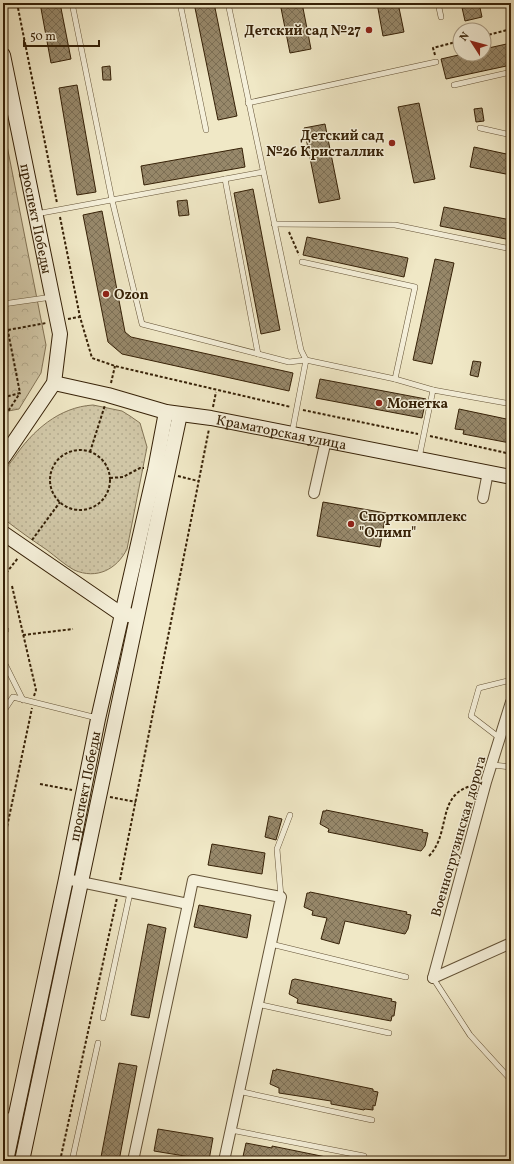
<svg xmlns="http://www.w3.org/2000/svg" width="514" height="1164" font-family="Vollkorn,serif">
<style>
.grass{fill:url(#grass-dots);stroke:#837456}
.park{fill:url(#park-crowns);stroke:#837456}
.building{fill:url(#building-cross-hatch);stroke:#362107}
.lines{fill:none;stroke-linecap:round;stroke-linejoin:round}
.lane-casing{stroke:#645337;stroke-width:6}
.street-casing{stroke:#645337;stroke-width:12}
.secondary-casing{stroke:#362107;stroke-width:16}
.path{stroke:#362107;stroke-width:2;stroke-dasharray:3 2;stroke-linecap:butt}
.lane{stroke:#f5f0da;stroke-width:5}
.street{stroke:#f5f0da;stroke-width:10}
.secondary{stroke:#f5f0da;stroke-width:14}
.poi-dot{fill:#8f2418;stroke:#f5f0da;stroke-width:1.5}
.labels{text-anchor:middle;stroke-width:3;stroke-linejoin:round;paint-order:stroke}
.poi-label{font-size:14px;font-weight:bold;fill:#362107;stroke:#f5f0da;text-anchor:start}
.street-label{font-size:14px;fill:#362107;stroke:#f5f0da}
</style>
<defs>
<pattern id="grass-dots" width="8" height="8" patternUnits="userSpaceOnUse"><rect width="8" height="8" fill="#d0c6a6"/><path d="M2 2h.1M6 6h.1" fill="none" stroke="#b3aa8d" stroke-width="1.8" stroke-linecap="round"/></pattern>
<pattern id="park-crowns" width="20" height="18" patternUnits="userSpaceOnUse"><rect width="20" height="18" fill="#d0c6a6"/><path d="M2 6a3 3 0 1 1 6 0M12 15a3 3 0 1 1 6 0" fill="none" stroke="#b3aa8d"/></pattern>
<pattern id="building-cross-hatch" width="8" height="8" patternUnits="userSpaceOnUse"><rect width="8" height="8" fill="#97886a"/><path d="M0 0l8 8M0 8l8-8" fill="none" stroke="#7c6f55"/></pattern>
</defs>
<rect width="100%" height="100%" fill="#f0e8c6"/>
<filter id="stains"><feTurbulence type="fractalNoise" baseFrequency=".005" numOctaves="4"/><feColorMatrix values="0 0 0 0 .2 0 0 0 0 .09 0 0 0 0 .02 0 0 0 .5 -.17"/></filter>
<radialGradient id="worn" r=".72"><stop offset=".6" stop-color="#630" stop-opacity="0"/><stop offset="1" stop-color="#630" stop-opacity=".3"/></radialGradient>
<path class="grass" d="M93,405L122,411L130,416L140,423L147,447L127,549C117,569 97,580 74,570C65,565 55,556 47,550C32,540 18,530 4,519C2,512 1,480 4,473C6,468 10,463 14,458C32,431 59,407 93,405Z"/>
<path class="park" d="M3,125L46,345L41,373L19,409L3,412Z"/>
<g class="building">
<path d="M40,3H60L71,59L51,63Z"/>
<path d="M194,3H214L237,116L218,120Z"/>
<path d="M280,3H302L311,49L290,53Z"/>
<path d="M377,3H398L404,32L383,36Z"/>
<path d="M461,3H479L482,17L465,21Z"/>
<path d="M511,43V65L446,79L441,59L463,54H484V49Z"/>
<path d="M110,66L111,80H103L102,67Z"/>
<path d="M77,85L96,192L77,195L59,88Z"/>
<path d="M419,103L435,179L414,183L398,107Z"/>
<path d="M482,108L484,121L476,122L474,109Z"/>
<path d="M325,124L340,199L319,203L304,128Z"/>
<path d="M474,147L511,155V175L470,167Z"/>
<path d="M242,148L245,167L144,185L141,166Z"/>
<path d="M253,189L280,330L261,334L234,193Z"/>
<path d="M187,200L189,215L179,216L177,201Z"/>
<path d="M444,207L511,220V240L440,226Z"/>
<path d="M102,211L125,332L131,337L293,373L289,391L122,354L108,342L83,215Z"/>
<path d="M307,237L408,258L404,277L303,255Z"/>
<path d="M435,259L454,263L432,364L413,360Z"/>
<path d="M473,361L481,362L478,377L470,375Z"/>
<path d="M320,379L426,399L422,418L316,398Z"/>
<path d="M459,409L511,420L510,443L463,434L464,430L455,429Z"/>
<path d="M323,502L386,513L380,547L317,536Z"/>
<path d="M326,810L423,830L422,832L428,833L425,846L421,851L328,832L329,829L320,824L323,811H326Z"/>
<path d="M269,816L282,819L276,840L265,837Z"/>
<path d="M212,844L265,853L262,874L208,865Z"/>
<path d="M310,892L407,912L406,914L411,915L408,929L405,934L345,921L339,944L321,939L327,918L312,915L313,911L304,907L307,893H309Z"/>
<path d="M199,905L251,915L247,938L194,927Z"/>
<path d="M148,924L166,928L149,1018L131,1015Z"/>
<path d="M295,979L392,999L391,1001L396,1002L394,1016H392L391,1021L297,1003L298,999L289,994L292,980Z"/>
<path d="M119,1063L137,1066L119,1161L101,1157Z"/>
<path d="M276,1069L373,1089V1091L378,1092L375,1106L373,1105V1110L365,1109L364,1110L331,1104V1101L279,1093V1088L270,1084L273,1070L276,1071Z"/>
<path d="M158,1129L213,1138L209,1160L154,1151Z"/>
<path d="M246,1143L272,1148V1146L326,1157V1161H242Z"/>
</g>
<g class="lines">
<g class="lane-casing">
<g id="lane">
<path d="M72,3L112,200L142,324L289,362L306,360L395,379L415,287L302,262"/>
<path d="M180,3L206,130"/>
<path d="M228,3L301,350L306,360L292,433"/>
<path d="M438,3L441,17"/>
<path d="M454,85L511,72"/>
<path d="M248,103L436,62"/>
<path d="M480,128L511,135"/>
<path d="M225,179L258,354"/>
<path d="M36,214L263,172"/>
<path d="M274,224L395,225L511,249"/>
<path d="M3,304L52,297"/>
<path d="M395,379L433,390"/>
<path d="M419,458L433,390L511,404"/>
<path d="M3,635L6,630"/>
<path d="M3,660L23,700"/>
<path d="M3,712L13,697L97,718"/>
<path d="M501,739L471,716L479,688L511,680"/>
<path d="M493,765L511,767"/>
<path d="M281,897L277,849L290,815"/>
<path d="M271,944L406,977"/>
<path d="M433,978L470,1035L511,1080"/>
<path d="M257,1004L389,1033"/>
<path d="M103,1018L130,893"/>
<path d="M238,1091L372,1120"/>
<path d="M3,1115L14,1117"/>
<path d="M231,1130L364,1156"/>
<path d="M72,1161L98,1043"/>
</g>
</g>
<g class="street-casing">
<g id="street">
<path d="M314,493L326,440"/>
<path d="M483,498L488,472"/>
<path d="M66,879L188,904L193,880L281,897L224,1161"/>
<path d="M433,978L486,782L511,702"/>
<path d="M433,978L511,943"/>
<path d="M133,1161L188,904"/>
</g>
</g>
<g class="secondary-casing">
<g id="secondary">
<path id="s1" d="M3,55L60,334L54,383L3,458"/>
<path id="s2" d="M54,383L108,395L166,412L211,418L511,477"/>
<path d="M3,533L121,614L129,615"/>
<path id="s3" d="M6,1161L66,879L98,719L155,470L166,412"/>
<path d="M22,1161L180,414"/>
</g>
</g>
<g class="path">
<path d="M17,3L57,203"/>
<path d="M484,36L511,29"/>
<path d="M435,55L433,48L460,41"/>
<path d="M60,217L80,317L92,358L115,366L291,407"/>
<path d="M289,232L299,255"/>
<path d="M68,319L79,317"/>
<path d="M8,330L46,323"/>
<path d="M111,383L115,366"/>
<path d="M3,385L5,397L20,393L4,311"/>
<path d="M213,407L216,392"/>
<path d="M303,410L418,434"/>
<path d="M3,419L20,393"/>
<path d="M430,436L511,454"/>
<circle cx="80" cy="480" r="30"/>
<path d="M90,452L105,405"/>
<path d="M178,476L198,481"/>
<path d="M110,478L123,477L140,468H144"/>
<path d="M32,540L60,502"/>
<path d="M3,577L18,558"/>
<path d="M12,586L36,690L34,696"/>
<path d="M23,635L73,629"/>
<path d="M40,784L72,790"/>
<path d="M110,797L136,802"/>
<path d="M3,846L32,708"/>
<path d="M429,856C452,832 435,793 475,785"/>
<path d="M120,880L209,429"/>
<path d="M60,1161L117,898"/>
</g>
<use href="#lane" class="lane"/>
<use href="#street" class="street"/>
<use href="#secondary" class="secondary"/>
</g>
<g class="poi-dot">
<circle cx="369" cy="30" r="4"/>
<circle cx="392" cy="143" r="4"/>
<circle cx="106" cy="294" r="4"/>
<circle cx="379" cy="403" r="4"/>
<circle cx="351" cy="524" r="4"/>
</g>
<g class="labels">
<g class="poi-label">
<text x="361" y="35" text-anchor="end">Детский сад №27</text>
<text x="384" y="140" text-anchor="end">Детский сад<tspan x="384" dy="16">№26 Кристаллик</tspan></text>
<text x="114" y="299">Ozon</text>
<text x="387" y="408">Монетка</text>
<text x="359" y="521">Спорткомплекс<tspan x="359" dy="16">"Олимп"</tspan></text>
</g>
<g class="street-label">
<text dy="5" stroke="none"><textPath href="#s1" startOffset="167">проспект Победы</textPath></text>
<text dy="5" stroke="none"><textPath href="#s2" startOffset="233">Краматорская улица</textPath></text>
<text dy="5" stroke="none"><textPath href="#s3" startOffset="383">проспект Победы</textPath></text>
<text transform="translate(458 836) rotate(-74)" y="5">Военногрузинская дорога</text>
</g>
</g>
<rect width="514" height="1164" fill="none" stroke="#f0e8c6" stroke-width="16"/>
<rect x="4" y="4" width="506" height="1156" fill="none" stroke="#362107" stroke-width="2"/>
<rect x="8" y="8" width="498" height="1148" fill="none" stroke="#362107"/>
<g transform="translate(472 42) rotate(306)"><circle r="19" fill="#f5f0da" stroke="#a99d86"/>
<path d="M0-3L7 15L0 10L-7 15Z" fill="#8f2418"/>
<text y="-6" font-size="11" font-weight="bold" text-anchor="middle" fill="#362107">N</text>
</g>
<path d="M24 40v6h75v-6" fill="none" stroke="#362107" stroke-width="2"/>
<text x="30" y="40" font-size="12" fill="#362107" stroke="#f5f0da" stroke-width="3" paint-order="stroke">50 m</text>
<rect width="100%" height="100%" filter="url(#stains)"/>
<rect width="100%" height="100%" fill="url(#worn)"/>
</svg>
